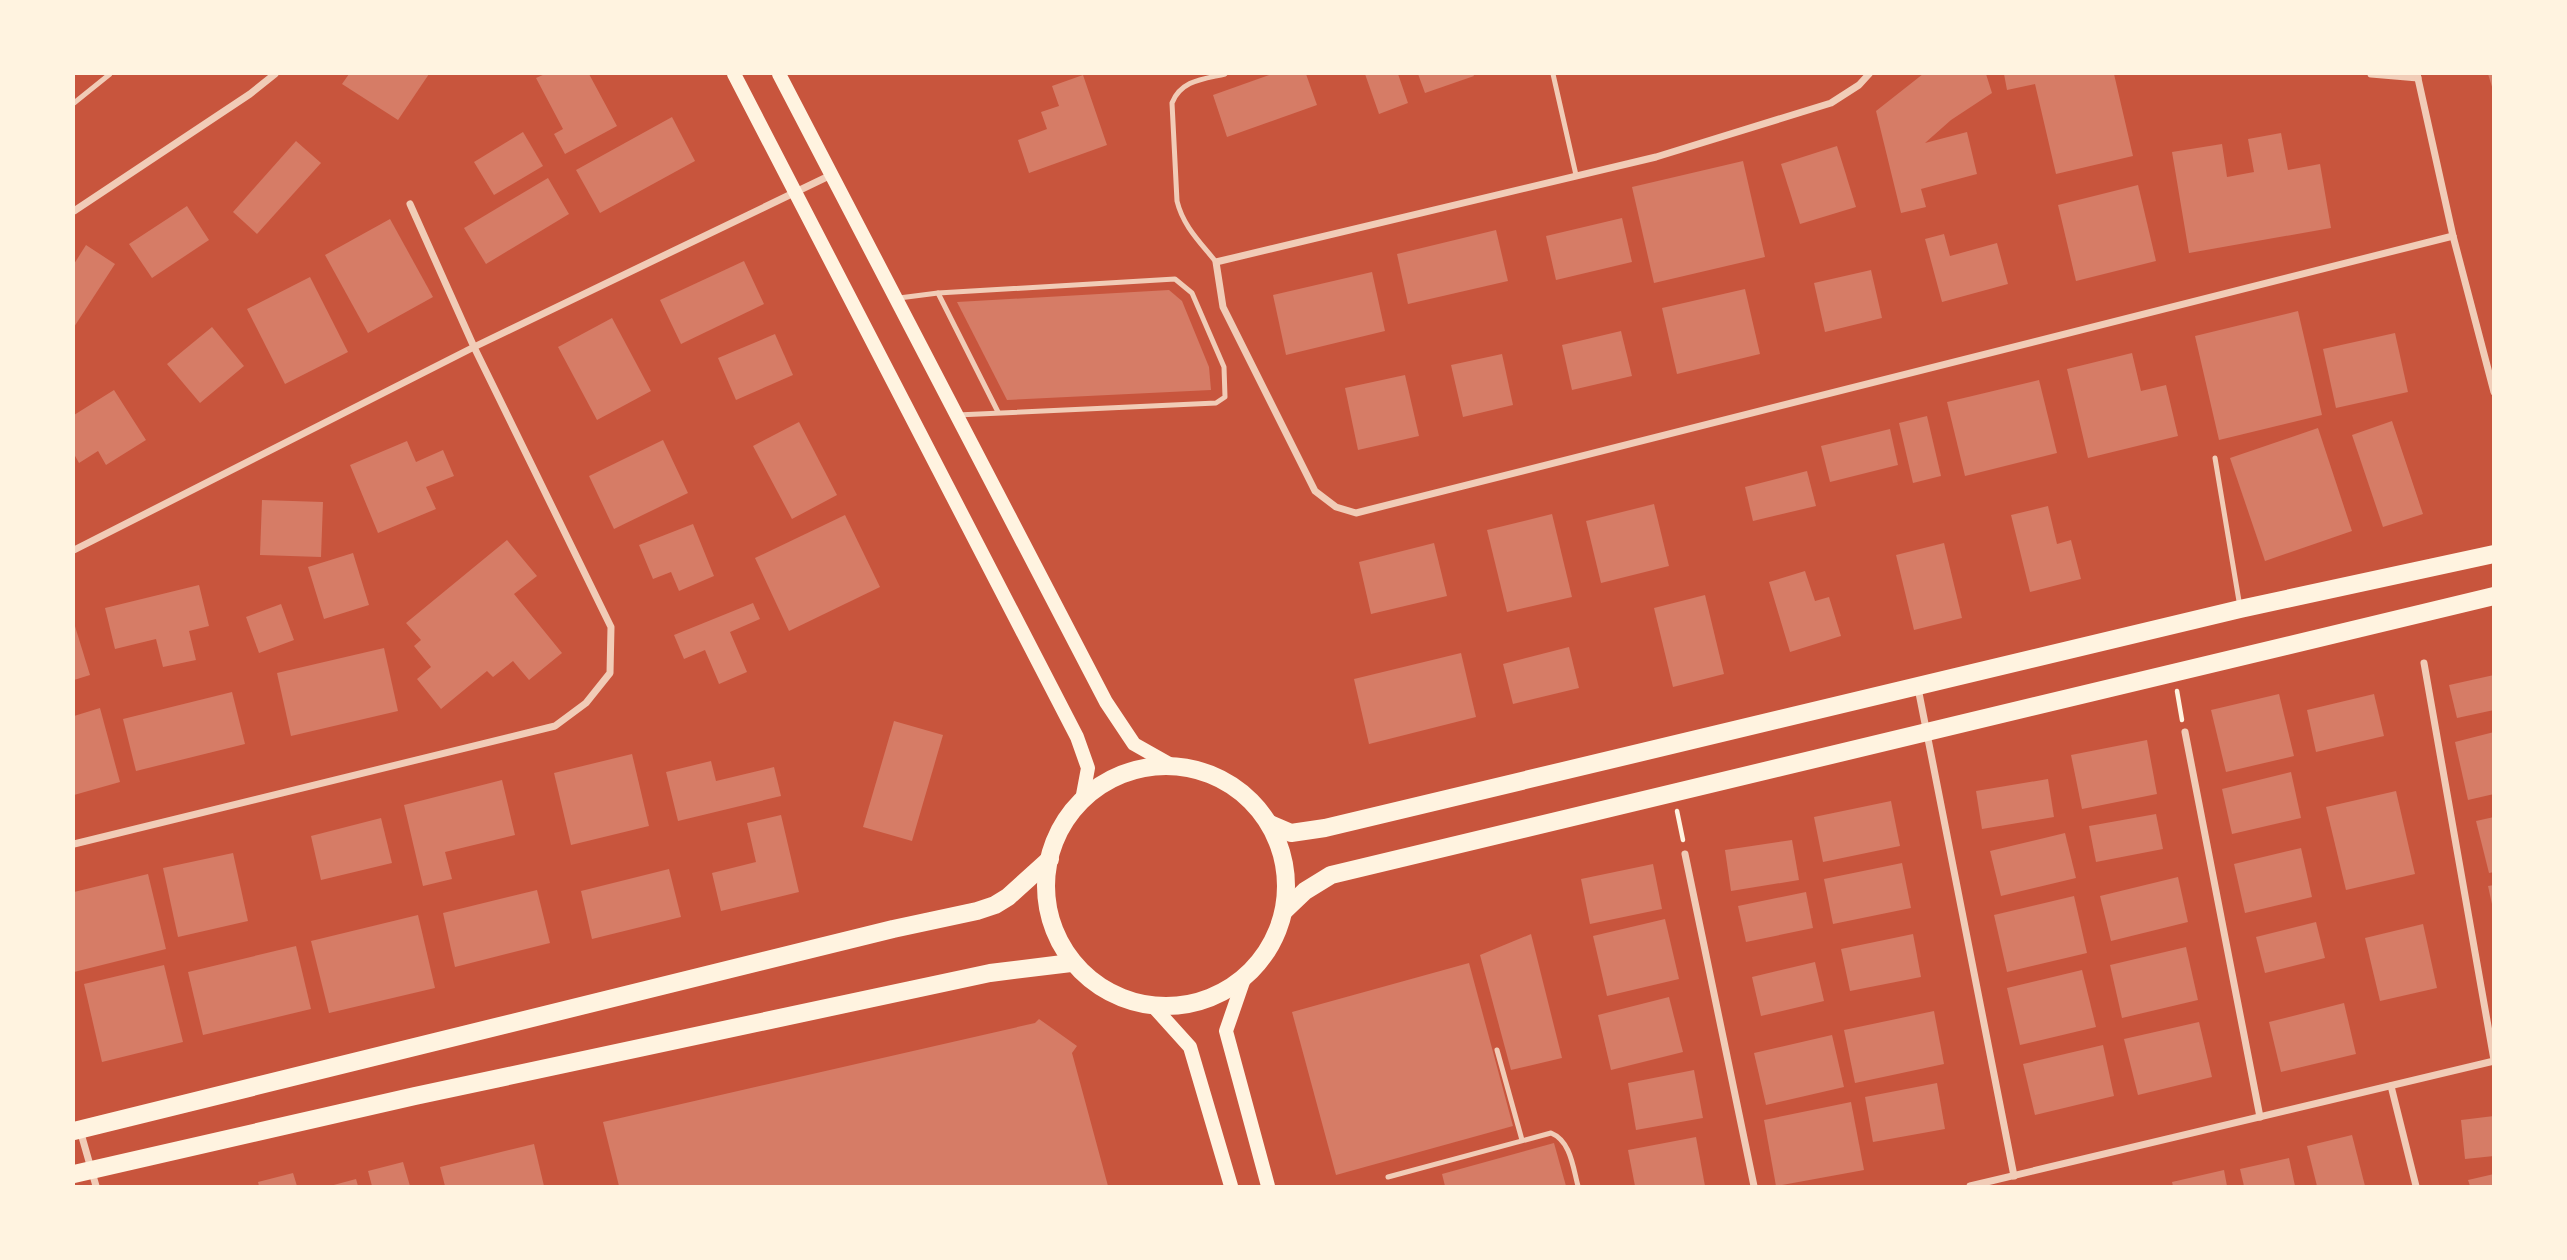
<svg xmlns="http://www.w3.org/2000/svg" width="2567" height="1260" font-family="'Zilla Slab',serif">
<style>
.building{fill:#d67c66}
.lines{fill:none;stroke-linecap:round;stroke-linejoin:round}
.path{stroke:#fff3e0;stroke-width:4.5}
.service{stroke:#f1ccb7;stroke-width:5}
.minor{stroke:#f1ccb7;stroke-width:7}
.secondary{stroke:#fff3e0;stroke-width:14}
.primary{stroke:#fff3e0;stroke-width:18}
</style>
<rect width="100%" height="100%" fill="#c8553d"/>
<g class="building">
<path d="M349,74H429L398,120L342,84Z"/>
<path d="M545,74H589L617,126L565,154L554,134L563,129L536,78Z"/>
<path d="M1272,74H1306L1317,105L1227,137L1213,95Z"/>
<path d="M1365,74H1398L1408,103L1379,114Z"/>
<path d="M1418,74H1473L1474,76L1425,93Z"/>
<path d="M1923,74H1986L1992,93L1951,120L1925,143L1967,132L1977,174L1921,189L1926,207L1901,213L1876,111Z"/>
<path d="M2004,74H2114L2133,156L2056,174L2035,84L2007,90Z"/>
<path d="M2488,74H2494V90H2493Z"/>
<path d="M1083,75L1107,145L1029,173L1018,140L1047,129L1041,112L1059,106L1052,86Z"/>
<path d="M672,117L695,161L600,213L576,170Z"/>
<path d="M523,132L543,166L494,195L474,162Z"/>
<path d="M2281,133L2288,170L2320,164L2331,228L2189,253L2172,152L2222,144L2227,177L2254,172L2248,139Z"/>
<path d="M296,141L321,163L257,234L233,212Z"/>
<path d="M1837,146L1856,207L1800,224L1781,164Z"/>
<path d="M1743,161L1765,257L1654,283L1632,187Z"/>
<path d="M548,178L569,214L486,264L464,228Z"/>
<path d="M2138,185L2156,261L2076,281L2058,205Z"/>
<path d="M187,206L209,240L152,278L129,244Z"/>
<path d="M1622,218L1632,262L1556,280L1546,236Z"/>
<path d="M390,219L433,297L368,333L325,255Z"/>
<path d="M1496,230L1508,281L1408,304L1397,254Z"/>
<path d="M1944,234L1950,256L1997,243L2008,284L1942,302L1925,239Z"/>
<path d="M86,245L115,264L74,327V264Z"/>
<path d="M744,261L764,304L681,344L660,300Z"/>
<path d="M1871,270L1882,318L1825,332L1814,283Z"/>
<path d="M1372,272L1385,331L1286,355L1273,295Z"/>
<path d="M310,277L348,352L285,384L247,309Z"/>
<path d="M1745,289L1760,354L1677,374L1662,308Z"/>
<path d="M1169,290L1182,301L1209,367L1211,390L1007,400L957,302Z"/>
<path d="M2298,311L2322,415L2219,440L2195,336Z"/>
<path d="M612,318L651,391L597,420L558,347Z"/>
<path d="M212,327L244,366L200,403L167,364Z"/>
<path d="M1621,331L1632,376L1572,390L1562,345Z"/>
<path d="M2395,333L2408,392L2336,408L2323,349Z"/>
<path d="M775,334L793,375L736,400L718,358Z"/>
<path d="M2132,353L2141,391L2166,385L2178,436L2088,458L2067,369Z"/>
<path d="M1502,354L1513,405L1463,417L1451,365Z"/>
<path d="M1405,375L1419,436L1358,450L1345,388Z"/>
<path d="M2039,380L2057,453L1965,476L1947,402Z"/>
<path d="M114,390L146,440L106,465L98,451L79,463L74,454V415Z"/>
<path d="M1927,416L1941,476L1913,483L1899,423Z"/>
<path d="M2392,421L2423,514L2383,527L2352,435Z"/>
<path d="M799,422L837,495L792,519L753,446Z"/>
<path d="M2318,428L2352,531L2265,561L2230,458Z"/>
<path d="M1890,429L1898,465L1830,482L1821,446Z"/>
<path d="M663,440L688,493L614,529L589,476Z"/>
<path d="M407,441L416,462L443,450L454,476L426,487L436,509L378,533L350,465Z"/>
<path d="M1807,471L1816,506L1753,521L1745,487Z"/>
<path d="M262,500L323,502L321,557L260,555Z"/>
<path d="M1654,504L1669,566L1601,583L1586,521Z"/>
<path d="M2048,506L2057,544L2071,540L2081,579L2030,592L2011,515Z"/>
<path d="M1552,514L1572,597L1507,612L1487,530Z"/>
<path d="M845,515L880,587L789,631L755,558Z"/>
<path d="M693,524L714,576L679,591L671,572L653,579L639,545Z"/>
<path d="M507,540L537,576L514,594L562,653L529,680L513,661L493,677L487,671L441,709L417,679L431,667L414,646L421,640L406,623Z"/>
<path d="M1434,543L1447,596L1371,614L1359,562Z"/>
<path d="M1944,543L1962,618L1914,630L1896,555Z"/>
<path d="M353,553L369,605L324,619L308,567Z"/>
<path d="M1805,571L1815,601L1829,597L1841,636L1790,652L1769,582Z"/>
<path d="M199,585L209,626L189,631L196,660L163,667L156,639L115,649L105,608Z"/>
<path d="M1705,595L1724,674L1673,687L1654,608Z"/>
<path d="M753,603L760,619L730,632L747,672L719,684L705,650L684,659L674,635Z"/>
<path d="M281,604L294,640L259,653L246,617Z"/>
<path d="M74,623L90,675L74,680Z"/>
<path d="M1569,647L1579,688L1513,704L1503,664Z"/>
<path d="M384,648L398,711L291,736L277,673Z"/>
<path d="M1461,653L1476,717L1369,744L1354,679Z"/>
<path d="M2494,675V710L2457,718L2449,685Z"/>
<path d="M232,692L245,744L136,771L123,719Z"/>
<path d="M2279,694L2294,756L2226,772L2211,710Z"/>
<path d="M2374,694L2384,736L2316,752L2307,710Z"/>
<path d="M100,708L120,782L74,795V716Z"/>
<path d="M894,721L943,735L912,841L863,827Z"/>
<path d="M2494,732V794L2468,800L2455,742Z"/>
<path d="M2147,740L2157,794L2082,809L2071,755Z"/>
<path d="M632,754L649,826L571,845L554,773Z"/>
<path d="M711,761L716,781L774,767L781,796L678,821L666,772Z"/>
<path d="M2291,772L2301,818L2232,834L2222,789Z"/>
<path d="M2048,779L2054,817L1982,829L1976,791Z"/>
<path d="M502,780L515,835L445,852L452,879L423,886L404,805Z"/>
<path d="M2396,791L2415,874L2346,890L2326,807Z"/>
<path d="M1891,801L1900,846L1823,862L1814,817Z"/>
<path d="M2156,814L2163,849L2096,862L2089,826Z"/>
<path d="M781,815L799,892L721,911L712,873L756,862L747,823Z"/>
<path d="M2494,817V872L2489,873L2476,821Z"/>
<path d="M381,818L392,863L321,880L311,836Z"/>
<path d="M2065,833L2076,878L2001,896L1990,851Z"/>
<path d="M1792,840L1799,880L1731,891L1725,850Z"/>
<path d="M2301,848L2312,897L2245,913L2234,864Z"/>
<path d="M233,853L248,921L178,937L163,868Z"/>
<path d="M1902,863L1911,908L1833,924L1824,879Z"/>
<path d="M1653,864L1662,909L1590,924L1581,879Z"/>
<path d="M669,869L681,917L592,939L581,891Z"/>
<path d="M148,874L166,949L74,972V892Z"/>
<path d="M2178,877L2188,922L2111,941L2100,896Z"/>
<path d="M2494,885V904H2492L2488,886Z"/>
<path d="M537,890L550,943L455,967L443,913Z"/>
<path d="M1806,892L1813,928L1746,942L1738,906Z"/>
<path d="M2074,896L2087,953L2007,972L1994,915Z"/>
<path d="M418,915L435,988L329,1013L311,941Z"/>
<path d="M1665,919L1679,979L1607,996L1593,936Z"/>
<path d="M2316,922L2325,958L2265,973L2256,937Z"/>
<path d="M2423,924L2437,988L2380,1001L2365,938Z"/>
<path d="M1531,934L1562,1058L1511,1070L1480,955Z"/>
<path d="M1913,934L1921,977L1850,991L1841,949Z"/>
<path d="M296,946L311,1009L203,1035L188,972Z"/>
<path d="M2186,947L2198,1000L2122,1018L2110,965Z"/>
<path d="M1815,962L1824,1001L1761,1016L1752,977Z"/>
<path d="M1469,963L1513,1126L1336,1175L1292,1012Z"/>
<path d="M164,965L183,1042L102,1062L84,984Z"/>
<path d="M2082,970L2096,1027L2020,1045L2007,988Z"/>
<path d="M1669,997L1683,1052L1611,1070L1598,1015Z"/>
<path d="M2344,1003L2356,1054L2281,1072L2269,1022Z"/>
<path d="M1934,1011L1944,1064L1855,1083L1844,1030Z"/>
<path d="M1039,1019L1077,1046L1072,1053L1108,1186H619L603,1122L1035,1023Z"/>
<path d="M2199,1022L2212,1077L2138,1095L2124,1039Z"/>
<path d="M1832,1035L1844,1087L1766,1105L1754,1053Z"/>
<path d="M2103,1045L2114,1096L2035,1115L2023,1064Z"/>
<path d="M1694,1070L1703,1118L1636,1130L1628,1083Z"/>
<path d="M1937,1083L1945,1129L1873,1142L1865,1097Z"/>
<path d="M1851,1102L1864,1170L1776,1186L1764,1120Z"/>
<path d="M2494,1116V1156L2465,1159L2461,1120Z"/>
<path d="M2352,1135L2365,1186H2317L2307,1146Z"/>
<path d="M1696,1137L1705,1186H1635L1628,1150Z"/>
<path d="M1554,1143L1566,1186H1445L1442,1174Z"/>
<path d="M534,1144L544,1186H445L440,1167Z"/>
<path d="M2289,1158L2295,1186H2244L2240,1169Z"/>
<path d="M403,1162L410,1186H372L368,1171Z"/>
<path d="M2224,1170L2227,1186H2173L2172,1182Z"/>
<path d="M293,1173L297,1186H259L258,1182Z"/>
<path d="M2494,1174V1186H2470L2468,1180Z"/>
<path d="M356,1179L358,1186H330Z"/>
</g>
<g class="lines">
<g class="path">
<path d="M2177,691L2182,720"/>
<path d="M1677,811L1683,840"/>
</g>
<g class="service">
<path d="M1553,74L1576,175"/>
<path d="M74,103L110,74"/>
<path d="M1216,262C1200,242 1183,226 1177,201L1172,103C1181,80 1204,79 1225,74"/>
<path d="M938,293L998,412"/>
<path d="M899,298L938,293L1175,279L1192,293L1224,367L1225,397L1216,403L957,415"/>
<path d="M2215,458L2240,607"/>
<path d="M1497,1050L1522,1140"/>
<path d="M1388,1177L1551,1133C1571,1141 1573,1168 1578,1186"/>
</g>
<g class="minor">
<path d="M1869,74L1859,85L1831,103L1656,157L1216,262L1223,307L1315,491L1336,507L1356,513L2453,236"/>
<path d="M2371,74L2418,78"/>
<path d="M2417,74L2453,236L2494,392"/>
<path d="M74,211L250,94L275,74"/>
<path d="M74,550L474,347L831,175"/>
<path d="M2424,663L2494,1060"/>
<path d="M1918,688L2014,1176"/>
<path d="M2185,732L2260,1117"/>
<path d="M74,844L555,726L586,703L610,673L611,627L474,347L410,204"/>
<path d="M1685,854L1754,1186"/>
<path d="M2391,1086L2416,1186"/>
<path d="M80,1130L96,1186"/>
<path d="M1970,1186L2494,1061"/>
</g>
<g class="secondary">
<path d="M734,74L1077,737L1088,768L1082,800"/>
<path d="M779,74L1106,702L1134,744L1173,766"/>
<path d="M1245,976L1226,1031L1268,1186"/>
<path d="M1153,1006L1190,1047L1231,1186"/>
</g>
<g class="primary">
<circle cx="1166" cy="886" r="120"/>
<path d="M1270,824L1291,833L1325,828L2240,609L2494,554"/>
<path d="M1284,911L1305,891L1331,875L2494,596"/>
<path d="M74,1131L893,929L977,911L995,905L1008,897L1050,859"/>
<path d="M74,1174L415,1096L990,973L1071,963"/>
</g>
</g>
<rect width="2567" height="1260" fill="none" stroke="#fff3e0" stroke-width="150"/>
</svg>
